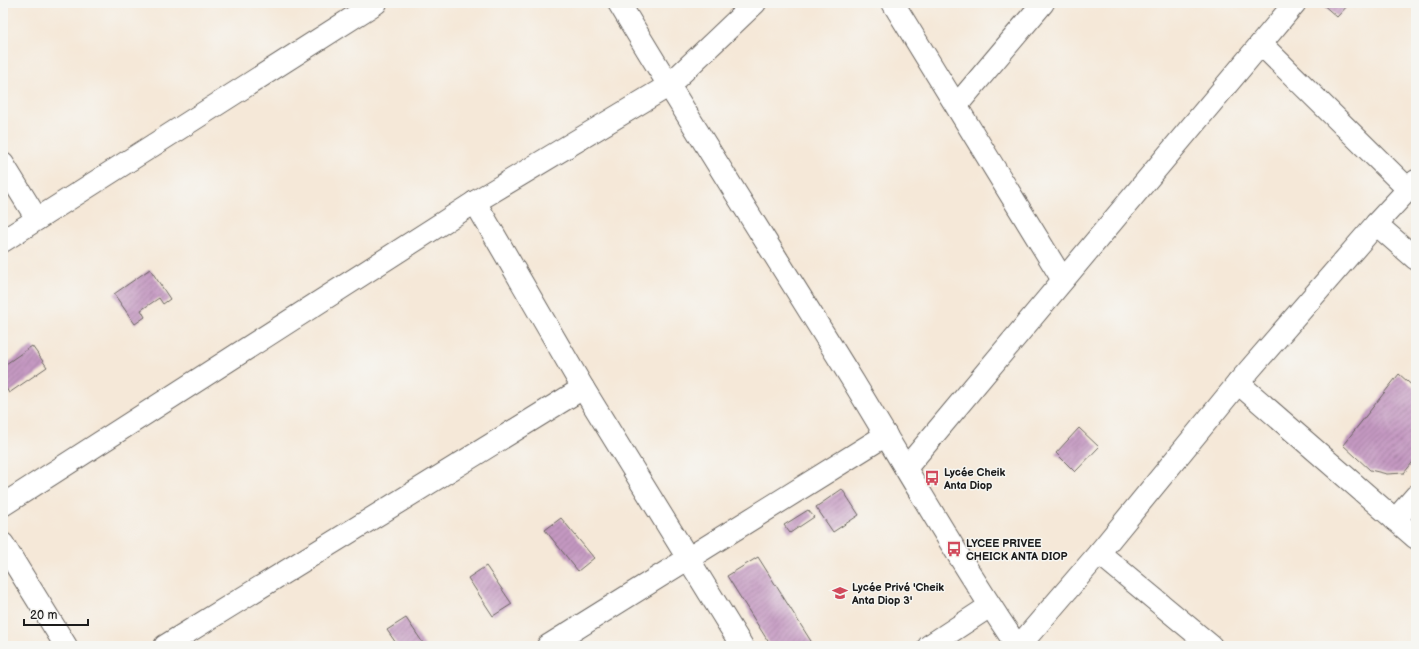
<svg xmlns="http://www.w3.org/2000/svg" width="1419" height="649" font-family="'Balsamiq Sans',sans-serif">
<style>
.building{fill:url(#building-hatch)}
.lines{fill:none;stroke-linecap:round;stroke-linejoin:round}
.minor-casing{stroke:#68635e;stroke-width:24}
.minor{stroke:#fff;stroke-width:22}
.labels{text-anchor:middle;stroke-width:3;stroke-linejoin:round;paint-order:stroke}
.poi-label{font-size:11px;font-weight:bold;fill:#1c1c1c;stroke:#f6f6f2;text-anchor:start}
</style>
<defs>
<pattern id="building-hatch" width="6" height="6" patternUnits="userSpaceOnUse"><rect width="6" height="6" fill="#c498c1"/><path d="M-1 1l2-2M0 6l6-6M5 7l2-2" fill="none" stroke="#9e7b9c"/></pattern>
</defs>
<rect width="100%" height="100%" fill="#f6f6f2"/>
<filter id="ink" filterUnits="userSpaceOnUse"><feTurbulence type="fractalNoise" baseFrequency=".025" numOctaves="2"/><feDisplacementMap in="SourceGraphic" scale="8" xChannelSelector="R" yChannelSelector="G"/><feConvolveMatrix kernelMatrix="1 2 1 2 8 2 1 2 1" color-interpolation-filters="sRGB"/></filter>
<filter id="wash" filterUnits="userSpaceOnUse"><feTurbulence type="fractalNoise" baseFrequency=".012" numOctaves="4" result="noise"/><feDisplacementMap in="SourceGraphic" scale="16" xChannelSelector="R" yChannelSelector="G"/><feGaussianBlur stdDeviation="0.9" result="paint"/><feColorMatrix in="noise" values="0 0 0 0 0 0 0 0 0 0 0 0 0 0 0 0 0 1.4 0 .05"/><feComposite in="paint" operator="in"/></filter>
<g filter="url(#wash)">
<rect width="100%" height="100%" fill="#f5e8d8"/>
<g id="blocks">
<g class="building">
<path d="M1321,3H1350L1337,17Z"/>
<path d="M150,269L170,299L163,304L159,298L141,310L145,317L135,324L114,294Z"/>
<path d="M32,346L47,367L9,393L3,383V366Z"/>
<path d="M1399,374L1416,389V458L1404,473L1387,474L1370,470L1343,445Z"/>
<path d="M1079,428L1099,447L1075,472L1056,453Z"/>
<path d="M842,489L859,515L833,532L816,507Z"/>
<path d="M808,510L814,517L790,533L784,525Z"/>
<path d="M561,518L594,558L578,571L545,530Z"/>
<path d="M758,557L814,646H771L727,576Z"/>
<path d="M486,566L512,604L493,616L468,578Z"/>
<path d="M406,618L425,646H398L387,630Z"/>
</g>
</g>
</g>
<g filter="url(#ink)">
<use href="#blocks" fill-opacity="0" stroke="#68635e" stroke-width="1"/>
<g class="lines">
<g class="minor-casing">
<g id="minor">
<path d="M619,3C695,130 775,255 853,381C907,470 959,560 1017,646"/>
<path d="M893,3L1063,280"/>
<path d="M1261,44L1409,190"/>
<path d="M957,105L1043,3"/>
<path d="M3,164L37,219"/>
<path d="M475,202L583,388L742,646"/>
<path d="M1376,224L1416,259"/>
<path d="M3,241L376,3"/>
<path d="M1238,383L1416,538"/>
<path d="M906,468L1295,3"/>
<path d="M3,505L475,202L668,86L755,3"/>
<path d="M1395,520L1416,496"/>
<path d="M3,544L66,646"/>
<path d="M1099,553L1211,646"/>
<path d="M165,646L583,388"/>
<path d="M548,646L886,435"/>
<path d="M929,646L990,606"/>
<path d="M1019,646L1099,553L1238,383L1376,224L1416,181"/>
</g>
</g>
<use href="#minor" class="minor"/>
</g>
</g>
<defs>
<g id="bus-bare" transform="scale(1.2)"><path d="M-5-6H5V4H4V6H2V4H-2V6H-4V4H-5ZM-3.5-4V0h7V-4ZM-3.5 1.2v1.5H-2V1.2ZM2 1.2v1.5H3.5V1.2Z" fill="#d1495b" stroke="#f6f6f2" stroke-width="2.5" paint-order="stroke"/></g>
<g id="school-bare" transform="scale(1.2)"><path d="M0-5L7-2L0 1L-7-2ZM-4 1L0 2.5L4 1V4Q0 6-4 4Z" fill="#d1495b" stroke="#f6f6f2" stroke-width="2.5" paint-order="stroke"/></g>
</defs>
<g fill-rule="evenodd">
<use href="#bus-bare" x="932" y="478"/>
<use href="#bus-bare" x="954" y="549"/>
<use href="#school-bare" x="840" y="593"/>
</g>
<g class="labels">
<g class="poi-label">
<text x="944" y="476">Lycée Cheik<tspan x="944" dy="13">Anta Diop</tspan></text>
<text x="966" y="547">LYCEE PRIVEE<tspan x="966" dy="13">CHEICK ANTA DIOP</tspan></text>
<text x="852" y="591">Lycée Privé 'Cheik<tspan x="852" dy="13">Anta Diop 3'</tspan></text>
</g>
</g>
<rect width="1419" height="649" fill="none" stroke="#f6f6f2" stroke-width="16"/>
<path d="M24 619v6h64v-6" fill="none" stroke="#1c1c1c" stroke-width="2"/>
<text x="30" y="619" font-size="12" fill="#1c1c1c" stroke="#f6f6f2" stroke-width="3" paint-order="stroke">20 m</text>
</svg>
